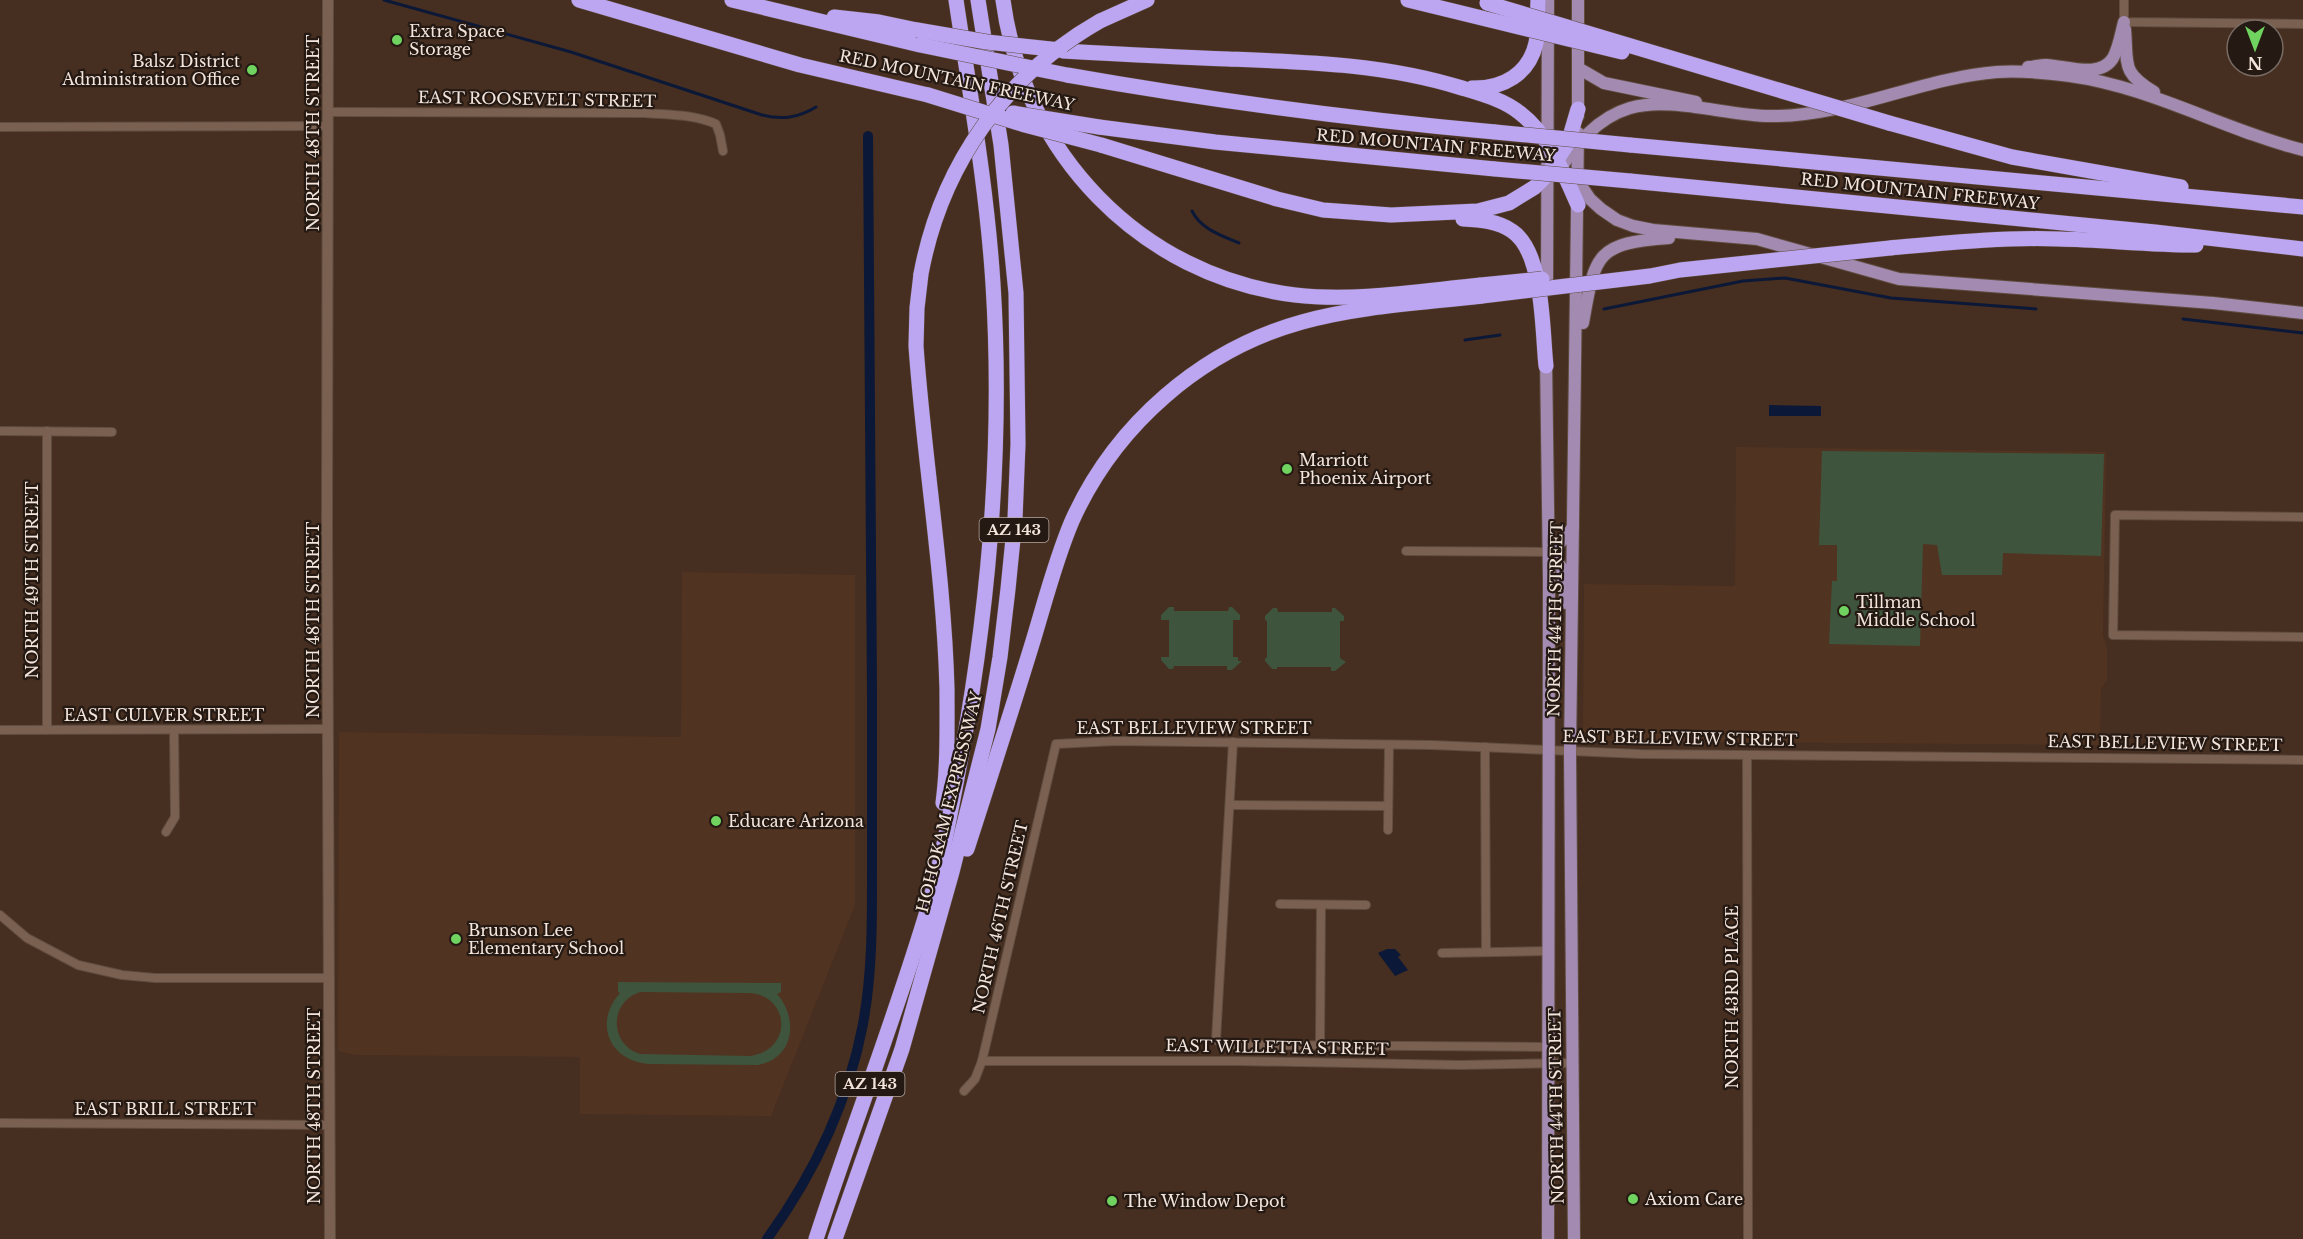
<svg xmlns="http://www.w3.org/2000/svg" width="2303" height="1239" font-family="'Libre Baskerville',serif">
<style>
.built{fill:#513321}
.green{fill:#3f543d;fill-rule:evenodd}
.water{fill:#0c1837}
.lines{fill:none;stroke-linecap:round;stroke-linejoin:round}
.stream{stroke:#0c1837;stroke-width:3}
.canal{stroke:#0c1837;stroke-width:10}
.minor-casing{stroke:#5f4c3f;stroke-width:10}
.tertiary-casing{stroke:#5f4c3f;stroke-width:12}
.primary-casing{stroke:#5f4c3f;stroke-width:14}
.motorway-casing{stroke:#5f4c3f;stroke-width:16}
.minor{stroke:#7a6050;stroke-width:8}
.tertiary{stroke:#7a6050;stroke-width:10}
.primary{stroke:#a28ab1;stroke-width:12}
.motorway{stroke:#bca6f2;stroke-width:15}
.motorway-bridge-casing{stroke:#5f4c3f;stroke-width:16;stroke-linecap:butt}
.motorway-bridge{stroke:#bca6f2;stroke-width:15}
.poi-dot{fill:#70d35f;stroke:#241913;stroke-width:2}
.labels{text-anchor:middle;stroke-width:4.5;stroke-linejoin:round;paint-order:stroke}
.shield{fill:#241913;stroke:#b6a8a0;stroke-width:1.5}
.shield-label{font-size:15px;font-weight:bold;fill:#f4e5dc}
.poi-label{font-size:16px;fill:#f4e5dc;stroke:#241913;text-anchor:start}
.street-label{font-size:16px;fill:#f4e5dc;stroke:#241913}
</style>
<rect width="100%" height="100%" fill="#462e20"/>
<g class="built">
<path d="M1736,447L2106,452L2103,636L2107,647V680L2101,689L2100,745L1594,741L1583,730L1584,584L1735,586Z"/>
<path d="M682,572L855,575V905L771,1116L580,1114V1057L355,1055L338,1051L339,732L681,737Z"/>
</g>
<g class="green">
<path d="M1822,451L2104,454L2101,556L2003,553L2002,575H1942L1937,545L1923,544L1920,646L1829,644L1832,581H1837V545H1819Z"/>
<path d="M1169,607H1174V611H1228L1229,607H1232L1240,615V620H1233V657H1238V661H1242L1232,670H1227V666H1174L1173,669H1169L1161,660V657H1169V620H1161V615Z"/>
<path d="M1273,608H1277L1278,612H1332V608H1335L1344,616V621H1340V658L1346,662L1335,671H1331V667H1277V669H1272L1265,661V658H1267V621L1265,620V616Z"/>
<path d="M618,982L781,983V992L777,994C799,1019 794,1058 758,1065L648,1064C608,1060 594,1022 620,993L618,992ZM640,992L748,993C790,994 794,1050 750,1056L640,1054C609,1044 609,1002 640,992Z"/>
</g>
<g class="water">
<path d="M1769,405L1821,406V416H1769Z"/>
<path d="M1387,949H1395L1401,955L1398,957L1408,970L1395,976L1378,953Z"/>
</g>
<g class="lines">
<g class="stream">
<path d="M384,0L571,52L762,115C782,120 798,118 816,107"/>
<path d="M1192,211C1201,229 1220,235 1239,243"/>
<path d="M1604,309L1743,281L1785,278L1891,298L2036,309"/>
<path d="M2183,319L2303,333"/>
<path d="M1465,340L1500,335"/>
</g>
<path class="canal" d="M767,1239C814,1174 848,1103 863,1024C873,969 872,916 872,860C872,806 872,751 872,696C871,509 869,323 868,136"/>
<g class="minor-casing">
<g id="minor">
<path d="M2124,0V22L2303,24"/>
<path d="M328,112L644,113C668,115 694,114 716,124L720,135L723,151"/>
<path d="M0,127L328,126"/>
<path d="M0,431L112,432"/>
<path d="M47,431V730"/>
<path d="M2303,517L2115,515L2113,635L2303,637"/>
<path d="M1406,551L1549,552"/>
<path d="M0,730L328,729"/>
<path d="M1233,742L1216,1040L1224,1044L1266,1045L1547,1047"/>
<path d="M1485,747L1486,952"/>
<path d="M1747,755L1748,1239"/>
<path d="M1231,805L1388,806"/>
<path d="M1388,830L1389,745"/>
<path d="M166,832L175,817L174,730"/>
<path d="M1280,904L1366,905"/>
<path d="M0,915L27,938L78,965L122,975L155,978H329"/>
<path d="M1442,953L1547,951"/>
<path d="M1320,1045L1321,905"/>
<path d="M982,1061H1237L1461,1065L1572,1063"/>
<path d="M964,1091L975,1079L982,1061L1056,744L1116,741L1432,745L1640,754L2303,760"/>
<path d="M0,1123L329,1125"/>
</g>
</g>
<g class="tertiary-casing">
<path id="tertiary" d="M328,0L327,532L330,1239"/>
</g>
<g class="primary-casing">
<g id="primary">
<path d="M2125,29C2128,65 2121,72 2154,92"/>
<path d="M2028,67C2034,67 2040,65 2046,65C2067,66 2100,79 2113,58C2119,47 2121,33 2124,22"/>
<path d="M1578,68L1604,83L1696,102"/>
<path d="M1578,116V0"/>
<path d="M1558,174C1573,145 1599,117 1630,108C1670,96 1728,116 1770,116C1848,117 1920,78 1997,72C2020,70 2047,73 2070,76C2151,87 2224,130 2303,150"/>
<path d="M1578,181L1590,199L1601,209L1617,220L1633,226L1653,230L1757,239L1899,279L2213,303L2303,313"/>
<path d="M1547,290L1548,0"/>
<path d="M1583,323C1595,255 1595,243 1669,238"/>
<path d="M1546,358L1549,579L1548,1239"/>
<path d="M1549,552L1562,568L1566,603"/>
<path d="M1549,552L1565,538L1573,527"/>
<path d="M1574,1239L1570,752L1578,133"/>
</g>
</g>
<g class="motorway-casing">
<g id="motorway">
<path d="M579,0L800,65L928,95"/>
<path d="M732,0L920,45"/>
<path d="M1003,0C1023,152 1140,276 1295,295C1357,302 1420,291 1481,285"/>
<path d="M1408,0L1490,20"/>
<path d="M834,17L879,22L917,30"/>
<path d="M1100,21L1147,0"/>
<path d="M1063,51C1118,54 1173,57 1228,59C1308,62 1385,64 1462,88C1482,94 1504,100 1520,113C1549,135 1564,174 1578,205"/>
<path d="M1067,75C1209,100 1351,119 1495,132"/>
<path d="M1472,88C1503,89 1529,74 1536,43C1539,29 1537,14 1538,0"/>
<path d="M1889,123L2012,157L2181,187"/>
<path d="M1099,127L1215,142L1495,169"/>
<path d="M1101,145L1277,199L1323,210L1391,215L1478,211L1509,203L1535,187L1547,175L1568,143L1578,109"/>
<path d="M1630,145L2303,207"/>
<path d="M1630,181L2155,232L2303,249"/>
<path d="M1463,219C1480,220 1498,221 1512,231C1544,252 1542,330 1546,366"/>
<path d="M1890,248C1946,243 2002,237 2059,239C2105,240 2150,245 2196,245"/>
<path d="M921,274L917,308L916,346C924,460 944,574 947,689C947,727 948,765 943,803"/>
<path d="M967,849C988,784 1009,719 1029,654C1043,610 1054,563 1072,521C1115,425 1201,350 1302,322C1359,306 1422,303 1482,296"/>
<path d="M816,1239C852,1128 895,1019 928,908C943,857 952,804 962,752C990,597 1003,441 993,284C987,189 970,94 956,0"/>
<path d="M835,1239L902,1049L952,872L988,729L1000,657L1008,589L1015,519L1018,444L1016,293L1001,145L978,0"/>
</g>
</g>
<use href="#minor" class="minor"/>
<use href="#tertiary" class="tertiary"/>
<use href="#primary" class="primary"/>
<use href="#motorway" class="motorway"/>
<g class="motorway-bridge-casing">
<g id="motorway-bridge">
<path d="M1487,3L1889,123"/>
<path d="M1490,20L1622,52"/>
<path d="M917,30L987,42L1060,50"/>
<path d="M920,45L1067,75"/>
<path d="M928,95L1025,125L1101,145"/>
<path d="M1013,113L1099,127"/>
<path d="M1495,132L1630,145"/>
<path d="M1495,169L1630,181"/>
<path d="M921,274C941,166 1005,75 1100,21"/>
<path d="M1481,285L1542,279"/>
<path d="M1482,296L1650,276L1680,270L1890,248"/>
</g>
</g>
<use href="#motorway-bridge" class="motorway-bridge"/>
</g>
<g class="poi-dot">
<circle cx="397" cy="40" r="6"/>
<circle cx="252" cy="70" r="6"/>
<circle cx="1287" cy="469" r="6"/>
<circle cx="1844" cy="611" r="6"/>
<circle cx="716" cy="821" r="6"/>
<circle cx="456" cy="939" r="6"/>
<circle cx="1633" cy="1199" r="6"/>
<circle cx="1112" cy="1201" r="6"/>
</g>
<g class="labels">
<g class="shield">
<rect x="979.5" y="518" width="69" height="24" rx="4.5"/>
<rect x="835.5" y="1072" width="69" height="24" rx="4.5"/>
</g>
<g class="shield-label">
<text x="1014" y="535">AZ 143</text>
<text x="870" y="1089">AZ 143</text>
</g>
<g class="poi-label">
<text x="409" y="37">Extra Space<tspan x="409" dy="18">Storage</tspan></text>
<text x="240" y="67" text-anchor="end">Balsz District<tspan x="240" dy="18">Administration Office</tspan></text>
<text x="1299" y="466">Marriott<tspan x="1299" dy="18">Phoenix Airport</tspan></text>
<text x="1856" y="608">Tillman<tspan x="1856" dy="18">Middle School</tspan></text>
<text x="728" y="827">Educare Arizona</text>
<text x="468" y="936">Brunson Lee<tspan x="468" dy="18">Elementary School</tspan></text>
<text x="1645" y="1205">Axiom Care</text>
<text x="1124" y="1207">The Window Depot</text>
</g>
<g class="street-label">
<text transform="translate(957 80) rotate(12)" y="6">RED MOUNTAIN FREEWAY</text>
<text transform="translate(537 99) rotate(1)" y="6">EAST ROOSEVELT STREET</text>
<text transform="translate(313 133) rotate(-90)" y="6">NORTH 48TH STREET</text>
<text transform="translate(1436 145) rotate(5)" y="6">RED MOUNTAIN FREEWAY</text>
<text transform="translate(1920 191) rotate(6)" y="6">RED MOUNTAIN FREEWAY</text>
<text transform="translate(32 580) rotate(-90)" y="6">NORTH 49TH STREET</text>
<text transform="translate(1555 619) rotate(-89)" y="6">NORTH 44TH STREET</text>
<text transform="translate(313 620) rotate(-90)" y="6">NORTH 48TH STREET</text>
<text x="164" y="721">EAST CULVER STREET</text>
<text x="1194" y="734">EAST BELLEVIEW STREET</text>
<text transform="translate(1680 738) rotate(1)" y="6">EAST BELLEVIEW STREET</text>
<text transform="translate(2165 743) rotate(1)" y="6">EAST BELLEVIEW STREET</text>
<text transform="translate(949 802) rotate(-76)" y="6">HOHOKAM EXPRESSWAY</text>
<text transform="translate(1000 917) rotate(-77)" y="6">NORTH 46TH STREET</text>
<text transform="translate(1732 997) rotate(-90)" y="6">NORTH 43RD PLACE</text>
<text transform="translate(1277 1047) rotate(1)" y="6">EAST WILLETTA STREET</text>
<text transform="translate(314 1106) rotate(-90)" y="6">NORTH 48TH STREET</text>
<text transform="translate(1556 1106) rotate(-91)" y="6">NORTH 44TH STREET</text>
<text x="165" y="1115">EAST BRILL STREET</text>
</g>
</g>
<g transform="translate(2255 48) rotate(180)"><circle r="28" fill="#241913" stroke="#776b63" stroke-width="1.5"/>
<path d="M0-4.5L10 22L0 15L-10 22Z" fill="#70d35f"/>
<text y="-9" font-size="16" font-weight="bold" text-anchor="middle" fill="#f4e5dc">N</text>
</g>
</svg>
